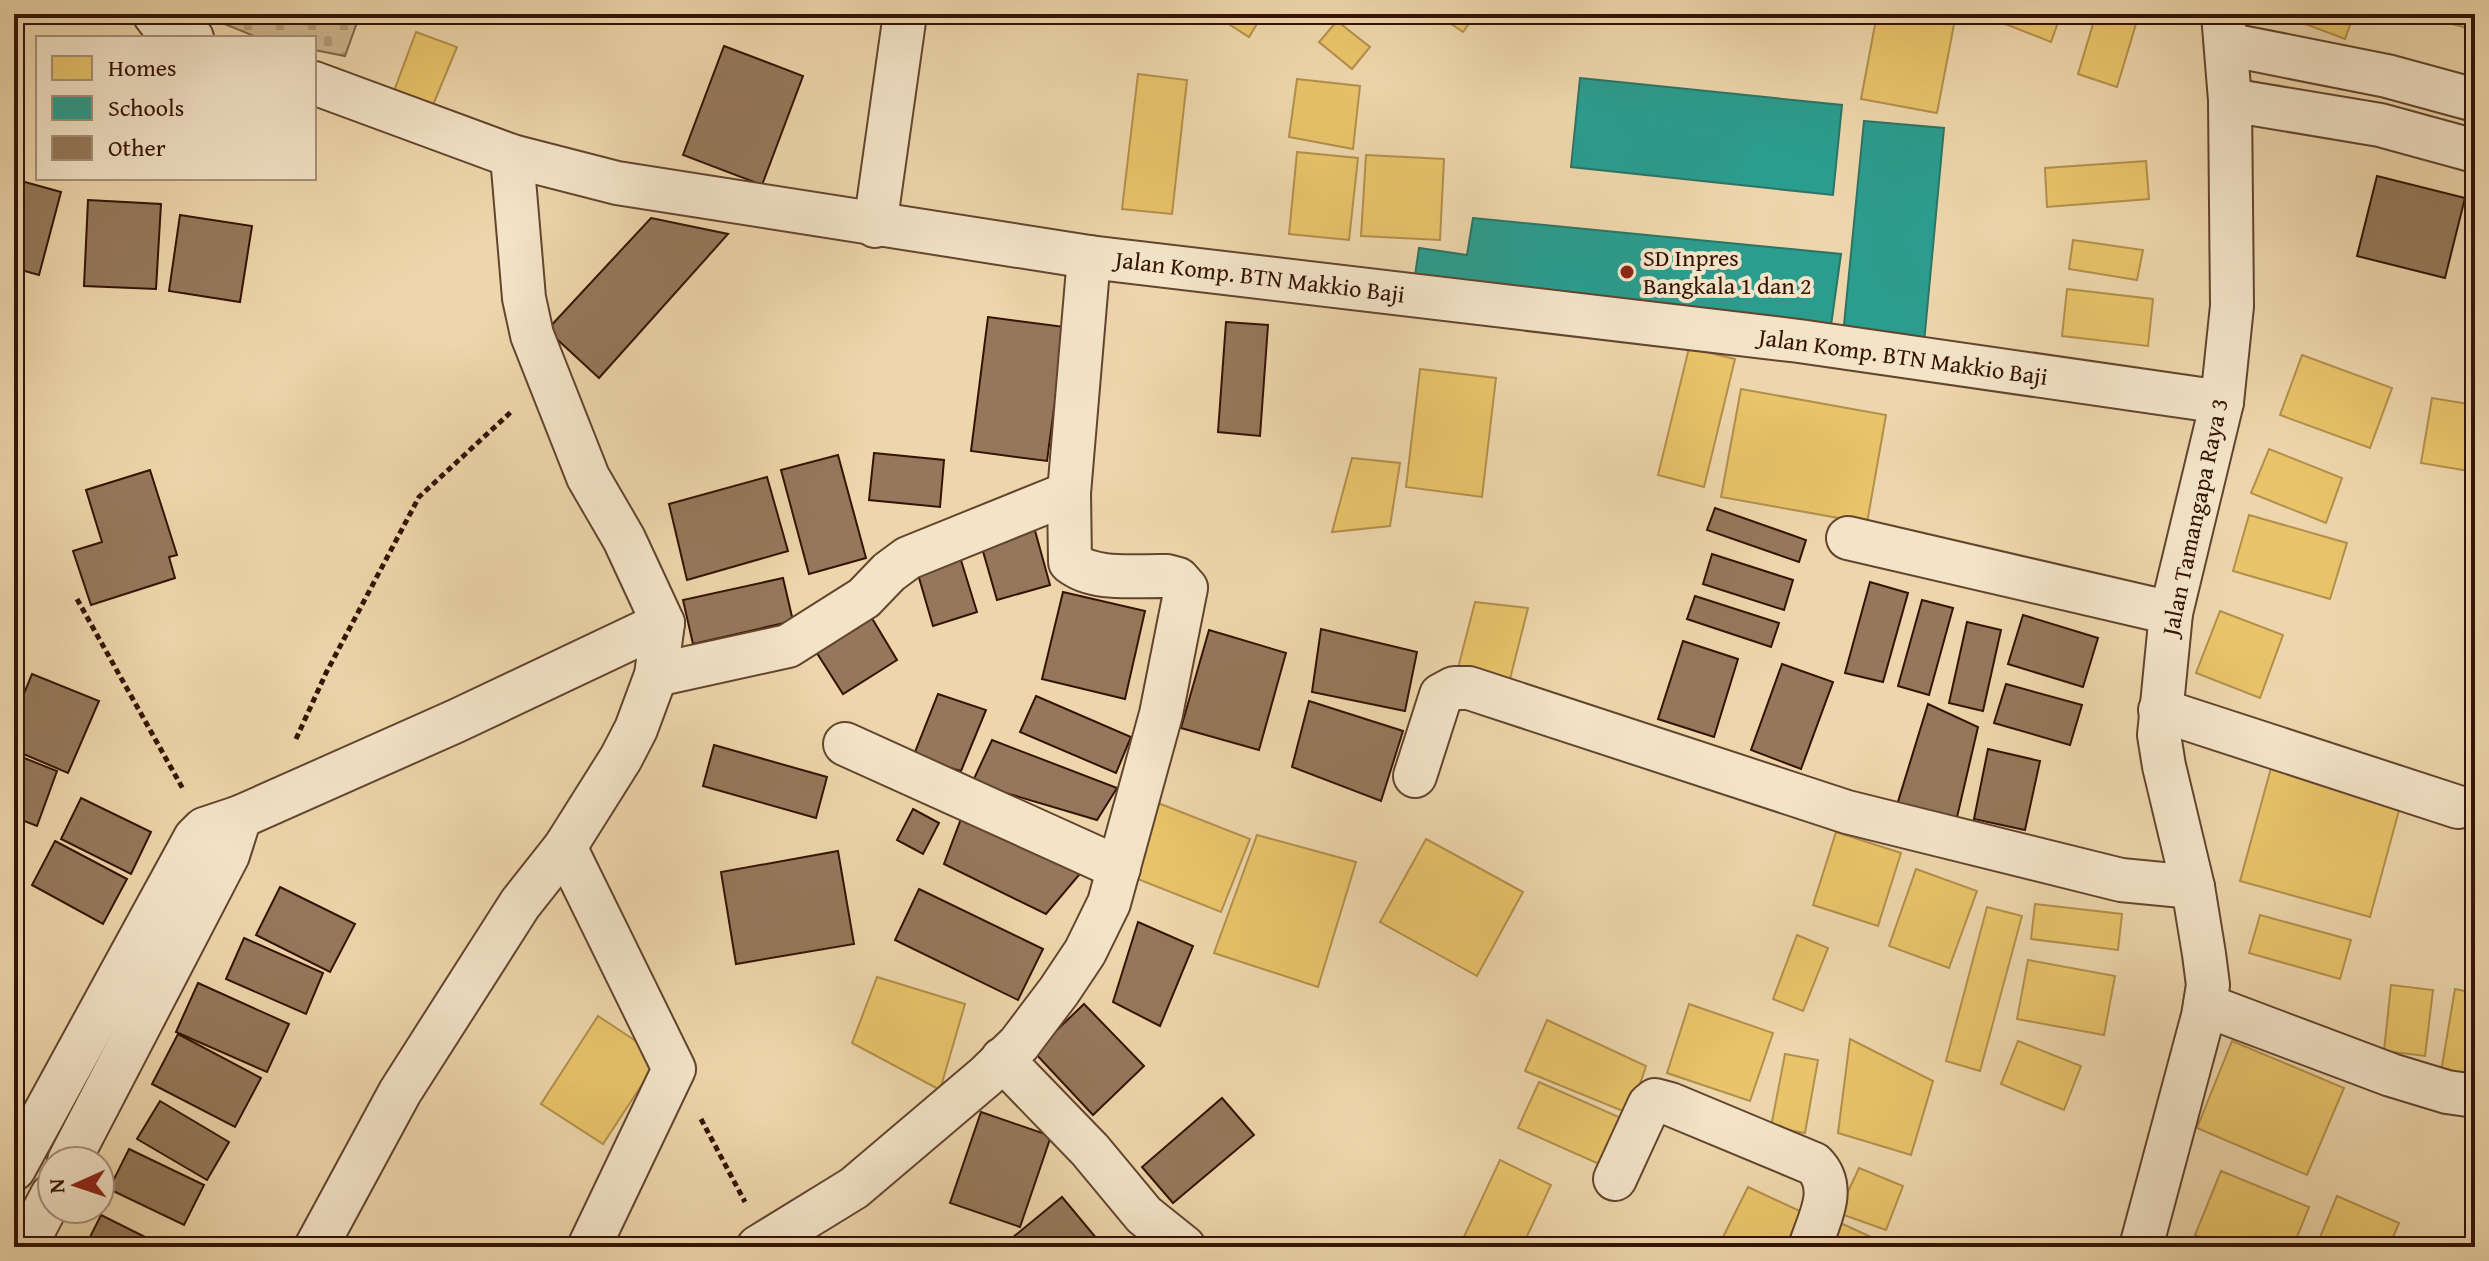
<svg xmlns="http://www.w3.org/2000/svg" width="2489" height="1261" font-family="'Gentium Book Plus',serif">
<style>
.cemetery{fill:url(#cemetery-stones);stroke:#82644a;stroke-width:2}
.homes{fill:#e9c46a;stroke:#b38f4c;stroke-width:2}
.schools{fill:#2a9d8f;stroke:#2d7466;stroke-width:2}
.building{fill:#95785b;stroke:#351305;stroke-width:2}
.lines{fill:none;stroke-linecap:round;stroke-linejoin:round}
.minor-casing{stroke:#63442e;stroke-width:46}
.path{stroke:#351305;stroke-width:5;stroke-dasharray:6 4;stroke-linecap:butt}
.minor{stroke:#f3e4c8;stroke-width:42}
.poi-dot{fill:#8f2418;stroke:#f3e4c8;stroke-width:3}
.labels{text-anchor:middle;stroke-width:8;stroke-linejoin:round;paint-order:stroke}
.poi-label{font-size:24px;fill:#351305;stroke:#f3e4c8;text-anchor:start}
.street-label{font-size:24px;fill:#351305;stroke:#f3e4c8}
</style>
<defs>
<pattern id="cemetery-stones" width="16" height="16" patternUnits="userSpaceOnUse" patternTransform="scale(2)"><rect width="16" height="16" fill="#ceb58f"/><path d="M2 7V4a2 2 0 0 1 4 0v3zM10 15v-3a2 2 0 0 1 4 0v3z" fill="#b29b7a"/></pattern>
</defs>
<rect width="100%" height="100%" fill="#edd6ab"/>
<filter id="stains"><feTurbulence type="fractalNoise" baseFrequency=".0025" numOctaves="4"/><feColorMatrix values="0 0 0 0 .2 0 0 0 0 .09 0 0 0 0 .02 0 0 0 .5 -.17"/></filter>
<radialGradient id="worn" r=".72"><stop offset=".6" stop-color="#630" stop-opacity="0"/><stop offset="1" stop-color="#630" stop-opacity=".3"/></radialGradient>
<path class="cemetery" d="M200,14H360L345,56L314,50V38H259Z"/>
<g class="homes">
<path d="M1213,14H1263L1249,37Z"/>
<path d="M1436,14H1476L1463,32Z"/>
<path d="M1877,14H1956L1937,113L1861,99Z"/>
<path d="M1997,14H2061L2051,42L1995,20Z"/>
<path d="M2096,14H2139L2117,87L2078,74Z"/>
<path d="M2279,14H2354L2345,39Z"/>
<path d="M2422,14H2475V30L2421,16Z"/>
<path d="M1337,21L1370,47L1352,69L1319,42Z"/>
<path d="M416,32L457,47L433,105L394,91Z"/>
<path d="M1138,74L1187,80L1172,214L1122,209Z"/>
<path d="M1297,79L1360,86L1353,149L1289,137Z"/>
<path d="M1297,152L1358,158L1349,240L1289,234Z"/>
<path d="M1366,155L1444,159L1440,240L1361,236Z"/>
<path d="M2146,161L2149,199L2047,207L2045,168Z"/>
<path d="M2073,240L2143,250L2137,280L2069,269Z"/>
<path d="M2067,289L2153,299L2148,346L2062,336Z"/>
<path d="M1689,348L1735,359L1704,487L1658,475Z"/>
<path d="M2302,355L2392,388L2370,448L2280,415Z"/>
<path d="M1420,369L1496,378L1482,497L1406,487Z"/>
<path d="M1741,389L1886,415L1867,523L1721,497Z"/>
<path d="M2432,398L2475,405V472L2421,463Z"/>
<path d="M2269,449L2342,478L2326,523L2251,493Z"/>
<path d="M1352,458L1400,463L1390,526L1332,532Z"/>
<path d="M2249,515L2347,543L2330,599L2233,571Z"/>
<path d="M1475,602L1528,608L1509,683L1458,668Z"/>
<path d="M2220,611L2283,635L2260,698L2196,673Z"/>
<path d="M2271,768L2401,803L2370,917L2240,881Z"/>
<path d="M1153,801L1250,839L1221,912L1130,876Z"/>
<path d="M1836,832L1901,853L1878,926L1813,905Z"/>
<path d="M1257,835L1356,862L1318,987L1214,953Z"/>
<path d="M1426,839L1523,892L1477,976L1380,922Z"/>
<path d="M1916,869L1977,891L1949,968L1889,946Z"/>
<path d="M2035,904L2122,914L2118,950L2031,939Z"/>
<path d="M1987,907L2022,916L1980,1071L1946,1061Z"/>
<path d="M2260,915L2351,940L2340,979L2249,953Z"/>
<path d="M1797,935L1828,948L1803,1011L1773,999Z"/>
<path d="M2028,960L2115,976L2104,1035L2017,1019Z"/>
<path d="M877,977L965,1004L940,1090L852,1043Z"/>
<path d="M2391,985L2433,990L2425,1056L2384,1051Z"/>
<path d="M2455,989L2475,993V1084L2440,1078Z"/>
<path d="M1689,1004L1773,1033L1750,1101L1667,1073Z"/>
<path d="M598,1016L660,1057L603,1144L541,1104Z"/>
<path d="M1547,1020L1646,1066L1630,1114L1525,1071Z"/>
<path d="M1850,1039L1933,1081L1911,1155L1838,1133Z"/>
<path d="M2018,1041L2081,1066L2064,1110L2001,1084Z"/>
<path d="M2232,1041L2344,1088L2307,1175L2197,1128Z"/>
<path d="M1785,1054L1818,1060L1805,1133L1771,1127Z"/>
<path d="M1539,1082L1621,1118L1599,1164L1518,1128Z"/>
<path d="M1500,1160L1551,1185L1522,1247H1475L1462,1241Z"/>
<path d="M1859,1168L1903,1186L1886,1230L1838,1213Z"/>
<path d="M2221,1171L2309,1207L2293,1247H2224L2195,1235Z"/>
<path d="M1748,1187L1802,1212L1786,1247H1718Z"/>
<path d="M2337,1196L2399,1223L2389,1247H2316Z"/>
<path d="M1836,1221L1893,1247H1822Z"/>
</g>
<g class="schools">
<path d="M1580,78L1842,105L1833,195L1571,167Z"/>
<path d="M1864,121L1944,128L1923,354L1842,345Z"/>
<path d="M1473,218L1841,254L1829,340L1413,289L1419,248L1467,255Z"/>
</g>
<g class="building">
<path d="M724,46L803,76L762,185L683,155Z"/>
<path d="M2377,176L2465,198L2445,278L2357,256Z"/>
<path d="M14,179L61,192L39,275L14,268Z"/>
<path d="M88,200L161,204L156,289L84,286Z"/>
<path d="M180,215L252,226L240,302L169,291Z"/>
<path d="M651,218L728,234L599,378L547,330Z"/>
<path d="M988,317L1065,327L1047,461L971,451Z"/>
<path d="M1226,322L1268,325L1260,436L1218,432Z"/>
<path d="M874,453L944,460L940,507L869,500Z"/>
<path d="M838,455L866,558L809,574L781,470Z"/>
<path d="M150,470L177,555L169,557L175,578L91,605L73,551L102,542L86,490Z"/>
<path d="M767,477L788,551L687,580L669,504Z"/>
<path d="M1715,508L1806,540L1799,562L1707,530Z"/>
<path d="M1034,527L1050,585L997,600L980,541Z"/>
<path d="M1712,554L1793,580L1784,610L1703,584Z"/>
<path d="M960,557L977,612L933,626L917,571Z"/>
<path d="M783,578L793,621L693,644L683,600Z"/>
<path d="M1870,582L1908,593L1883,682L1845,673Z"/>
<path d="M1063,592L1145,611L1125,699L1042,679Z"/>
<path d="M1695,596L1779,623L1771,647L1687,619Z"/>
<path d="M1922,600L1953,608L1929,695L1898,686Z"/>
<path d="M870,615L897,660L843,694L815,650Z"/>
<path d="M2023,615L2098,638L2083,687L2008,664Z"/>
<path d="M1967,622L2001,630L1983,711L1949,703Z"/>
<path d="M1321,629L1417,652L1405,711L1312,692Z"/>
<path d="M1209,630L1286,653L1259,750L1181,728Z"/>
<path d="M1683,641L1738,659L1714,737L1658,719Z"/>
<path d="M1782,664L1833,682L1801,769L1751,750Z"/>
<path d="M32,674L99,701L68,773L14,750V718Z"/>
<path d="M2006,684L2082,705L2070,745L1994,723Z"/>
<path d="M938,694L986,710L961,771L913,757Z"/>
<path d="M1036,696L1131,737L1116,773L1020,732Z"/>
<path d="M1309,701L1403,731L1381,801L1292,767Z"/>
<path d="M1928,704L1978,727L1955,826L1897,805Z"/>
<path d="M992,740L1117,788L1097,820L972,783Z"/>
<path d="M714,745L827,777L816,818L703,786Z"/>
<path d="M1988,749L2040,761L2025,830L1974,819Z"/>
<path d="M14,754L57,771L37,826L14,817Z"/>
<path d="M81,798L151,832L131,874L61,839Z"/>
<path d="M913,809L939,823L923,854L897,840Z"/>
<path d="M964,811L1084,869L1046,914L944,864Z"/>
<path d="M55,841L127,879L103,924L32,885Z"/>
<path d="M838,851L854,944L736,964L721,872Z"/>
<path d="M280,887L355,924L330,972L256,935Z"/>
<path d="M919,889L1043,949L1018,1000L895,940Z"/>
<path d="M1138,922L1193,946L1160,1026L1113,1002Z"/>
<path d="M244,938L323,973L306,1014L226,979Z"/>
<path d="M198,983L289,1024L267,1072L176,1032Z"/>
<path d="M1084,1004L1144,1066L1093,1115L1034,1052Z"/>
<path d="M178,1034L261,1078L235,1127L152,1084Z"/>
<path d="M1222,1098L1254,1135L1173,1203L1142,1167Z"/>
<path d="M160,1101L229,1142L207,1180L137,1139Z"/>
<path d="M981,1112L1051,1136L1020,1227L950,1203Z"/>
<path d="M129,1149L204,1185L184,1225L109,1189Z"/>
<path d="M1062,1197L1102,1245L1100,1247H1001Z"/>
<path d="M101,1215L165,1247H96L87,1243Z"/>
</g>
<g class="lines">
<g class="minor-casing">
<g id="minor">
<path d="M154,14L160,22L192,38"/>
<path d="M2226,44L2387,76L2475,100"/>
<path d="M314,83L512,156L617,183L1089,257L1799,341L2222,402"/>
<path d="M2230,100L2380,125L2475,151"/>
<path d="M875,226L905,14"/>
<path d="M1848,538L2171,613"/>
<path d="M656,675L788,646L864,598L889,572L908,558L1069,493"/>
<path d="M2160,710L2458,807"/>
<path d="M845,744L1119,868"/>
<path d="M1415,776L1441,695L1454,688H1469L1847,812L2121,880L2193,887"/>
<path d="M565,847L674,1069L589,1247"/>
<path d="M2205,1005L2391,1075L2447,1092L2475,1096"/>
<path d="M1002,1059L1090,1150L1144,1215L1184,1247"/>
<path d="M69,1161L228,855L240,817"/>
<path d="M14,1169L195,838L204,829L240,817L456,721L663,623L624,539L588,477L532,335L524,298L512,156"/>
<path d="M1615,1179L1649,1105L1655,1100L1670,1104L1814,1164C1838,1188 1819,1219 1810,1247"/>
<path d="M25,1247L52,1195"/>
<path d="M316,1247L400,1092L520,904L565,847L621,758L636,729L656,675L663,623"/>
<path d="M758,1247L854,1188L986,1076L1019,1044L1059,991L1085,952L1109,903L1161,714L1186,588L1178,579L1167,576C1137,575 1095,582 1070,562L1069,493L1089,257"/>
<path d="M2141,1247L2203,1016L2208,985L2204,954L2193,887L2164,766L2159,735L2171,613L2222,402L2232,306L2230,100L2223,14"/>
</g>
</g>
<g class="path">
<path d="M77,599L183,789"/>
<path d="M296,739L326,673L419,497L512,411"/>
<path d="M701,1119L745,1202"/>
</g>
<use href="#minor" class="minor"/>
</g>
<circle class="poi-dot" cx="1627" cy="272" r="8"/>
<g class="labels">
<g class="poi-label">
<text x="1643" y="266">SD Inpres<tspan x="1643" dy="28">Bangkala 1 dan 2</tspan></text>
</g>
<g class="street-label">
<text transform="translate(1260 277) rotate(7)" y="8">Jalan Komp. BTN Makkio Baji</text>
<text transform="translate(1903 357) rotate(8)" y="8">Jalan Komp. BTN Makkio Baji</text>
<text transform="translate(2195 517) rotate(-78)" y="8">Jalan Tamangapa Raya 3</text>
</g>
</g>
<rect width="2489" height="1261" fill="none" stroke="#edd6ab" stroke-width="48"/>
<rect x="16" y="16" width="2457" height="1229" fill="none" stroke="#351305" stroke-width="4"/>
<rect x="24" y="24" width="2441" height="1213" fill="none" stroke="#351305" stroke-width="2"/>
<rect x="36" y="36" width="280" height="144" fill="#f3e4c8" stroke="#a7907a" stroke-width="2"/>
<rect x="52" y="56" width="40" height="24" fill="#e9c46a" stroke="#a7907a" stroke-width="2"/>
<text x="108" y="76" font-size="24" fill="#351305">Homes</text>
<rect x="52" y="96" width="40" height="24" fill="#2a9d8f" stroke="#a7907a" stroke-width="2"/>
<text x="108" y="116" font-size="24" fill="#351305">Schools</text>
<rect x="52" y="136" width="40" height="24" fill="#95785b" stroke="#a7907a" stroke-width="2"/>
<text x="108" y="156" font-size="24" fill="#351305">Other</text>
<g transform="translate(76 1185) rotate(267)"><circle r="38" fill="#f3e4c8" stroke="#a7907a" stroke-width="2"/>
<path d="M0-6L14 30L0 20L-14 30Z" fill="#8f2418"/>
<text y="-12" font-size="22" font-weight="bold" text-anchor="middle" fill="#351305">N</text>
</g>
<rect width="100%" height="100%" filter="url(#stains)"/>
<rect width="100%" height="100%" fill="url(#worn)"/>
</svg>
